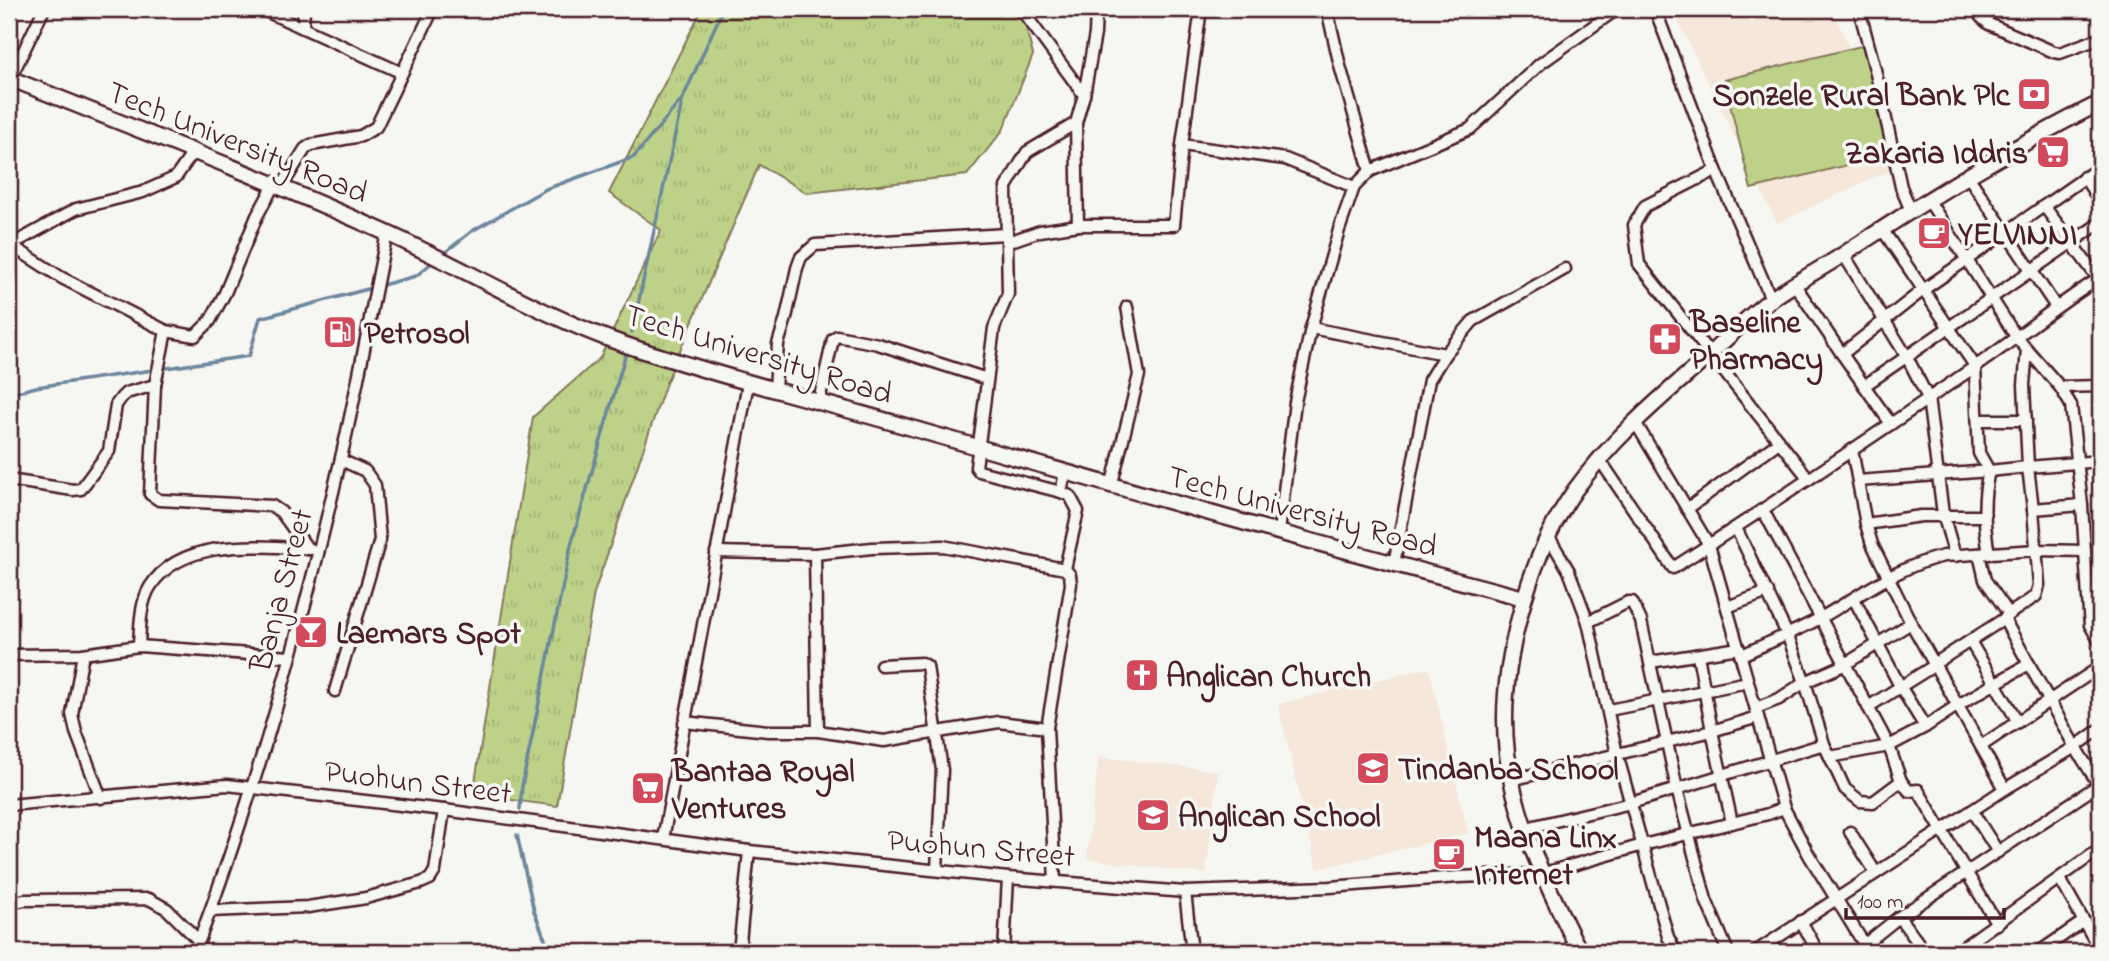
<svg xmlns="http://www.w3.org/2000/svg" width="2109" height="961" font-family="'Indie Flower',sans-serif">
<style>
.built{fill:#f5e7da}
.grass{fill:url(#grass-tufts);stroke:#84785a;stroke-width:2}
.garden{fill:#bdd288;stroke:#84785a;stroke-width:2}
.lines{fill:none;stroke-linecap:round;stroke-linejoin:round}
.stream{stroke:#6d869c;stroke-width:3.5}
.street-casing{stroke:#4a1f2b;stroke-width:15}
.secondary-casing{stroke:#4a1f2b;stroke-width:19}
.street{stroke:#f6f6f2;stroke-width:10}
.secondary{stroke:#f6f6f2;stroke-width:14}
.labels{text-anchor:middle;stroke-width:7;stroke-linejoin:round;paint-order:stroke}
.poi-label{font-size:32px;font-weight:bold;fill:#4a1f2b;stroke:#f6f6f2;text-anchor:start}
.street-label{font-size:32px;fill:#4a1f2b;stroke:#f6f6f2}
</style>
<defs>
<pattern id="grass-tufts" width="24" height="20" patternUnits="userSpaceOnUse" patternTransform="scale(1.75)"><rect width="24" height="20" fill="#bdd288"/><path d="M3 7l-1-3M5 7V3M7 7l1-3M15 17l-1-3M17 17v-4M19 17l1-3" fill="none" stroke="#a4b476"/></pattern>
</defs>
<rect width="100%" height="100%" fill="#f6f6f2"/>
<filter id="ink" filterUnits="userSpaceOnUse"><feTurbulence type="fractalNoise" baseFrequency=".0143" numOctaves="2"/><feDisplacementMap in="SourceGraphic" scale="14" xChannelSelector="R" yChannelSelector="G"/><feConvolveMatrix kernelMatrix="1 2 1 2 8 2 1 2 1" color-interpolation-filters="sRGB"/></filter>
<g filter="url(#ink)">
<g class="built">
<path d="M1672,9H1832L1901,165L1777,223Z"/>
<path d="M1429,668L1468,833L1317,869L1278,704Z"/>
<path d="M1099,757L1218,771L1206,874L1087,859Z"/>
</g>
<path class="grass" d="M702,9H1021L1033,55L1003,130L967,175L807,193L759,165L666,383L594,593L557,806L473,795L533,417L600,358L661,230L609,193Z"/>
<path class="garden" d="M1865,45L1892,154L1751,189L1724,80Z"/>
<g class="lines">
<g class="stream">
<path d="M443,254L472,231L546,189L634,157L683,98"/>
<path d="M632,332L683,98L723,9"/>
<path d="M9,394L36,387L249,356L260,318L416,276L434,261"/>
<path d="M520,809L522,786L571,545L625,356"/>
<path d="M517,835L534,911L550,952"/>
</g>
<g class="street-casing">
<g id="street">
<path d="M261,9L400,72"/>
<path d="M1021,9L1084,95L1076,123L1027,152L1006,187L1008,294L994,328L976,467L979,471L1061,492"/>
<path d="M1327,9L1340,66L1370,171"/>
<path d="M1655,9L1716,170L1771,299"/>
<path d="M1859,9L1875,69L1901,187L1911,211"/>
<path d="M1976,9L1981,17L1989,24L2054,52L2060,53L2095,40L2100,43"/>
<path d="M303,28L304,9"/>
<path d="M10,79L44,9"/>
<path d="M1084,95L1095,34L1096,9"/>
<path d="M1076,123L1078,225"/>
<path d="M1182,145L1285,159L1354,187"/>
<path d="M1716,170L1645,206L1634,225L1639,264L1809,479"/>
<path d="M1968,176L2056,307"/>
<path d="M2084,177L2100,201"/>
<path d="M282,186L305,149L311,145L361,136L376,127L433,9"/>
<path d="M1929,201L2017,338L2060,387L2071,405L2082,505L2089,614L2090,625L2100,642"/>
<path d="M2044,206L2100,281"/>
<path d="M1008,242L1040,231L1078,225H1174L1182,145L1201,9"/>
<path d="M9,244L62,278L166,331L155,385L150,494L159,500L272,506L281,512L308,549"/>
<path d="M11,245L76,209L143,192L176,177L194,151"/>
<path d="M1844,255L1907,357L1928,398L1943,514L1955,556"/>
<path d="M1795,285L1842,354L1923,290L2100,167"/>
<path d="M1311,328L1445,354L1429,380L1394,564"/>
<path d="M166,331L195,336L210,321L225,293L257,216L275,183"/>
<path d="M1445,354L1473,321L1565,269"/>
<path d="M1842,354L1891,424"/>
<path d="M1864,386L2100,223"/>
<path d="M2060,387L2100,386"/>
<path d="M775,389L778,344L786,318L797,268L801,257L815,245L1007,234"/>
<path d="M819,401L833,339L837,336L878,344L987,379"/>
<path d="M1980,420H2026"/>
<path d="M1635,422L1709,545L1784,808L1809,855L1869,952"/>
<path d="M1852,450L1866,524L1872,544L1911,623L2005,789"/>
<path d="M1600,460L1673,568C1776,502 1878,433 1979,364C2020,336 2058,304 2100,278"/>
<path d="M1065,473L1061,492L1070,496L1078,511L1065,569"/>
<path d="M9,480L73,490L81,489L109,451L116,405L121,398L126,393L155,385"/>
<path d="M1858,481L1989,471L1979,453L1975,366L1882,229"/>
<path d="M1111,487L1139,375L1127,307"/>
<path d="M2082,505L2033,509L2028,467L2100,461"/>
<path d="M1687,509L1779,442"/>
<path d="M1763,510L1889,746L1901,781L1909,791L1918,790L1997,924"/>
<path d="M1866,524L1921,516H1983"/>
<path d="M1736,528L1787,634L1805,682L1824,744L1845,789L1860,801L1873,802L1901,781"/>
<path d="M1279,532L1295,402L1311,328L1339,230L1354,187L1370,171L1470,129L1540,64L1617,9"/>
<path d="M1549,537L1569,571L1588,622L1617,754L1668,937L1676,952"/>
<path d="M716,552L815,554L872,548L943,546L1065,569L1070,575L1071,584L1047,728"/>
<path d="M815,554L818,731"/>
<path d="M1979,554L1985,580L2009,614L2036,596L2039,585L2033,509"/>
<path d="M1989,554C1984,525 1982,500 1989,471L2028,467L2024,385L2027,349"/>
<path d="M2089,593L2100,592"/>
<path d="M1854,599L1900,686L1925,727"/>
<path d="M1727,607L1768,592"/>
<path d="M2009,614L2004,619L2075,747L2099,785"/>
<path d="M1588,622L1628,602H1632L1641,621L1677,789L1706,900L1728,952"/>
<path d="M1970,641L2018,722"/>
<path d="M139,646C140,628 140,603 150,587C181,537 261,546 311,549"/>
<path d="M83,654L72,714L76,732L101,798"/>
<path d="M9,655L83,654L139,646L290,657"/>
<path d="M1698,655L1712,731L1732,823"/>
<path d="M1742,655C1769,642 1798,631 1824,616C1862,594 1901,565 1944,556L2037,550L2085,551"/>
<path d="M1650,662L1739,648"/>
<path d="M1934,664L2004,619"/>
<path d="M881,665L922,663L927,666L942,770L937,869"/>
<path d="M335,691L380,540L375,485L365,471L341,460"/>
<path d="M1868,707L1935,665"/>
<path d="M1756,708L1779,699L1805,682L1844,665L1911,623"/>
<path d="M1609,710L1748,682"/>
<path d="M684,722L768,731H818L884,741L999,722L1047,728L1055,881"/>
<path d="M1981,746L2100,667"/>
<path d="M1830,757L1889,746L1925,727L1958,705L2029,664"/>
<path d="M1511,780L1712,731L1758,717"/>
<path d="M9,805L227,785L444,810L749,851L1008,878L1185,892L1330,887L1458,877L1541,874L1643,845L1768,814L1784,808"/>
<path d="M1972,811L1998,852"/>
<path d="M1526,828L1631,803L1824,744"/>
<path d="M1850,832L1876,873"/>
<path d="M663,839L748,383"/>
<path d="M2060,879L2100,950"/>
<path d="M1185,892L1192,952"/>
<path d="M9,903L25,900L149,899L167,909L199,941"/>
<path d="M211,911L308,907L366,898L421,883L430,879L435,871L444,810"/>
<path d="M1899,917L1925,952"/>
<path d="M1801,921L1818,952"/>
<path d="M1864,945L1899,917L2100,784"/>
<path d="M195,952C255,793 302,628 340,462C358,387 371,309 387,233"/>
<path d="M739,952L749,851"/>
<path d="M1004,952L1008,878"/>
<path d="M1755,952L2005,789L2075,747L2100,729"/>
<path d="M1956,952L2100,849"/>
<path d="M2039,952L2084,921"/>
</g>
</g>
<g class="secondary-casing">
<g id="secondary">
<path d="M9,78C134,128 259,176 382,231C463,267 539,315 623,344C722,378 825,402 925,432C1124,489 1323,546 1524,598"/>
<path d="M1580,952C1549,890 1515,823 1507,753C1497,671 1528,557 1575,490C1609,443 1653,404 1696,367C1721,345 1743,320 1769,301C1793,283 1822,269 1847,252C1929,198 2012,147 2100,103"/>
</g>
</g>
<use href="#street" class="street"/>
<use href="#secondary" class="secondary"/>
</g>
</g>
<defs>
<g id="bank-square" transform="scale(1.75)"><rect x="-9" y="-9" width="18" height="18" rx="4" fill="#d1495b" stroke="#f6f6f2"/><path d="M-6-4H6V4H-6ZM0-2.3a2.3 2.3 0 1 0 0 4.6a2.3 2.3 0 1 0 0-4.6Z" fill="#fff"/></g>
<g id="supermarket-square" transform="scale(1.75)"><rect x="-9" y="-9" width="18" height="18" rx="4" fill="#d1495b" stroke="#f6f6f2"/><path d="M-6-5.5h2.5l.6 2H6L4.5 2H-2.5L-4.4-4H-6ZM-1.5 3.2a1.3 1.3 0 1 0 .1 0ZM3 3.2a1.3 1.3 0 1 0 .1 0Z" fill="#fff"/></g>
<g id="cafe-square" transform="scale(1.75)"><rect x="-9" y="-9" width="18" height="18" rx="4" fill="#d1495b" stroke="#f6f6f2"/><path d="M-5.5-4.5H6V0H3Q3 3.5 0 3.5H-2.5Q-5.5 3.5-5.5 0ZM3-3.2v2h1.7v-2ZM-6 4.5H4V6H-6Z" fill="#fff"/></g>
<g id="fuel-square" transform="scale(1.75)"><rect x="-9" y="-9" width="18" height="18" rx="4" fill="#d1495b" stroke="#f6f6f2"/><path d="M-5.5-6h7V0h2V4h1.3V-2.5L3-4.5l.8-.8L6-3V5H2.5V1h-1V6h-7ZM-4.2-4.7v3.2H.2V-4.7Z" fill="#fff"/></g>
<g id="pharmacy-square" transform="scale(1.75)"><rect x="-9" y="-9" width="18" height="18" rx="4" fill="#d1495b" stroke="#f6f6f2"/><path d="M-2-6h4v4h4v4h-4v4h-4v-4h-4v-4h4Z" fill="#fff"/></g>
<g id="bar-square" transform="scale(1.75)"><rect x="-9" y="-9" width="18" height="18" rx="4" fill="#d1495b" stroke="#f6f6f2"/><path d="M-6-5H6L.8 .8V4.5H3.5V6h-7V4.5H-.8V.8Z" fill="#fff"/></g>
<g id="church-square" transform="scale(1.75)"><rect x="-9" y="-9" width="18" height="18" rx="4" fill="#d1495b" stroke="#f6f6f2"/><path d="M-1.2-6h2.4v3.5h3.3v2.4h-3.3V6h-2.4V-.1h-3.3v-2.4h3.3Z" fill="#fff"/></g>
<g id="school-square" transform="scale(1.75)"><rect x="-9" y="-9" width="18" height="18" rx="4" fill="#d1495b" stroke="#f6f6f2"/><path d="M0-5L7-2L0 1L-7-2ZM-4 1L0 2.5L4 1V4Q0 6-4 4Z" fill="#fff"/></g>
</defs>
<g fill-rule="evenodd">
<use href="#bank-square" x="2034" y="94"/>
<use href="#supermarket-square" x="2053" y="152"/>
<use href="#cafe-square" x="1934" y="233"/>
<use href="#fuel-square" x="340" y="332"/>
<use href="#pharmacy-square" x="1665" y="339"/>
<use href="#bar-square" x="311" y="632"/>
<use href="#church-square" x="1142" y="675"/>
<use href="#school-square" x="1373" y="768"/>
<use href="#supermarket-square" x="648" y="788"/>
<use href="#school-square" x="1153" y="815"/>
<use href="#cafe-square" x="1449" y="854"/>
</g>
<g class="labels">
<g class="poi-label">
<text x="2010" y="105" text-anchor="end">Sonzele Rural Bank Plc</text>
<text x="2028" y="163" text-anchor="end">Zakaria Iddris</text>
<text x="1958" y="244">YELVINNI</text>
<text x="1690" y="332">Baseline<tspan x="1690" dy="37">Pharmacy</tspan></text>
<text x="364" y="343">Petrosol</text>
<text x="336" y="643">Laemars Spot</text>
<text x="1166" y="686">Anglican Church</text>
<text x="1398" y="779">Tindanba School</text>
<text x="672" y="781">Bantaa Royal<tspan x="672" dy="37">Ventures</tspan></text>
<text x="1178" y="826">Anglican School</text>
<text x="1474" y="847">Maana Linx<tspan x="1474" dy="37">Internet</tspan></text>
</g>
<g class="street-label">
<text transform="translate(238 141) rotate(22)" y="11">Tech University Road</text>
<text transform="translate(759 353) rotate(17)" y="11">Tech University Road</text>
<text transform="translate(1303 510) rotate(15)" y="11">Tech University Road</text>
<text transform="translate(280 590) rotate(-75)" y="11">Banja Street</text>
<text transform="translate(418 781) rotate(7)" y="11">Puohun Street</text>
<text transform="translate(981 847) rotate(5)" y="11">Puohun Street</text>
</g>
</g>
<rect width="2109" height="961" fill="none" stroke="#f6f6f2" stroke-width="35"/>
<rect x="18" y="18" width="2074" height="926" fill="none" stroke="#4a1f2b" stroke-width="2.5" filter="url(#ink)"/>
<path d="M1846 908v10h158v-10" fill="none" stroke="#4a1f2b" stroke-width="3.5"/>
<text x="1857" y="908" font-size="21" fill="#4a1f2b" stroke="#f6f6f2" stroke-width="5" paint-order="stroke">100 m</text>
</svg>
